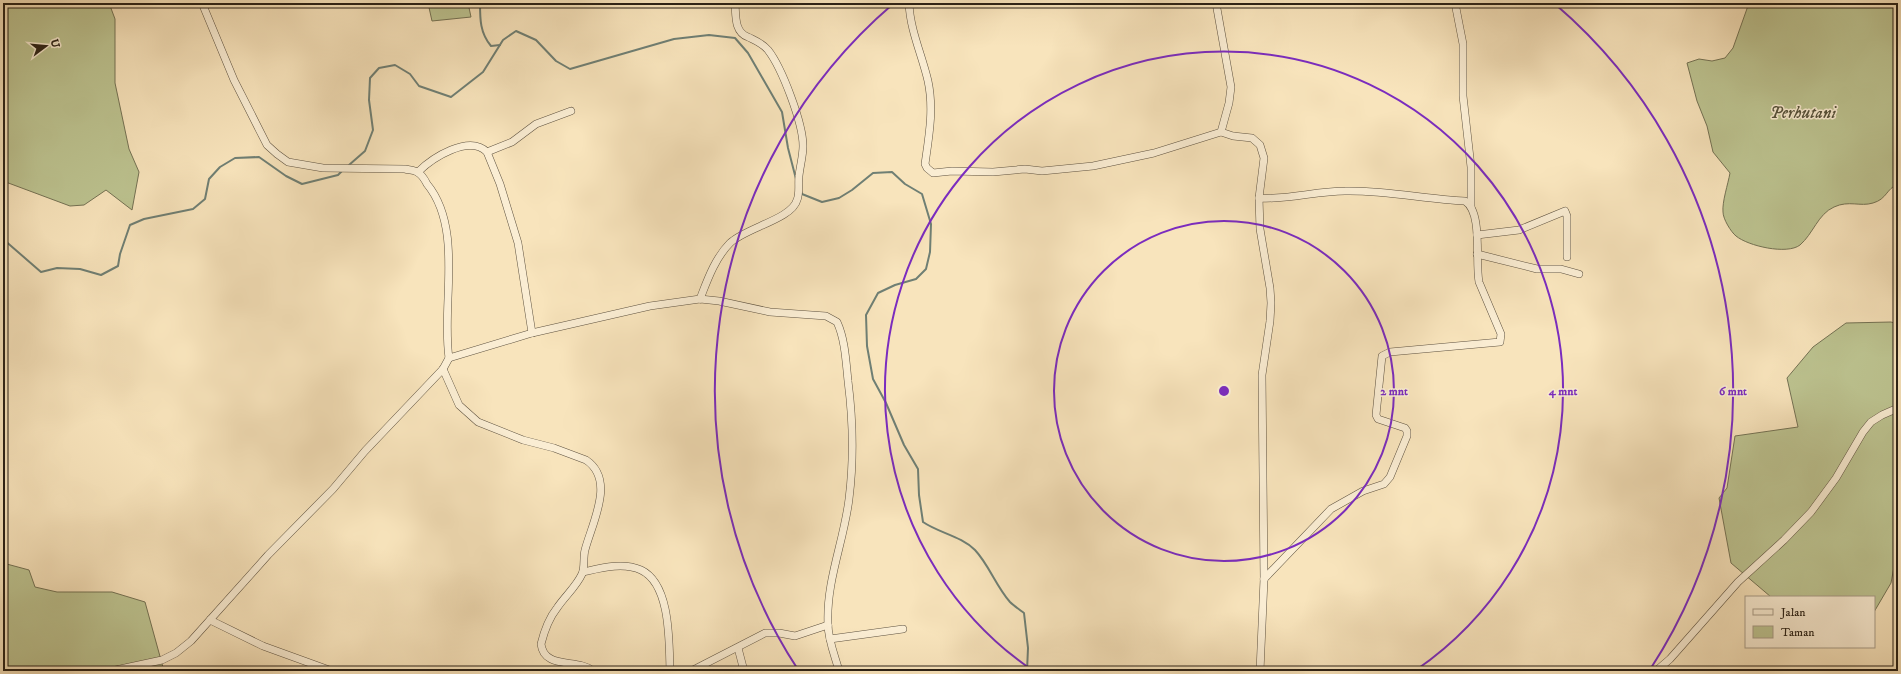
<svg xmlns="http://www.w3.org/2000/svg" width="1901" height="674" font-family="'IM FELL DW Pica',serif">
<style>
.green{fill:#bdc491;stroke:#747254}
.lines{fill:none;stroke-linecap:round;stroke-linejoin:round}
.stream{stroke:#6f7f74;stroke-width:2}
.minor-casing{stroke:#5e5240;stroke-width:8}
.minor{stroke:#faedd3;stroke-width:7}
.ring{fill:none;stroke:#7b2cbf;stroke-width:2}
.labels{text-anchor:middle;stroke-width:3;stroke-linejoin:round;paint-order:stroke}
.park-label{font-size:17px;font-style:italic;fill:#56523b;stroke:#faedd3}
.centre{fill:#7b2cbf;stroke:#faedd3;stroke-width:2}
.ring-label{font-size:12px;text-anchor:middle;font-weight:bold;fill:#7b2cbf;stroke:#faedd3;stroke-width:3;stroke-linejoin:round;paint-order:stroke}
</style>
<rect width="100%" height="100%" fill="#f8e4bc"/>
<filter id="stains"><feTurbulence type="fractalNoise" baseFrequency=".005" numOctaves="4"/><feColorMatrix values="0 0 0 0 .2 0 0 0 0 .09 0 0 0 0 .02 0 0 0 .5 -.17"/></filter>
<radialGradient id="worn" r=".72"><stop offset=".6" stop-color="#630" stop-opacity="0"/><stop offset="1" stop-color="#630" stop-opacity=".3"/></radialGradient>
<g class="green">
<path d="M3,3H109L115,19V83L129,149L139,172L132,210L106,190L84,205L70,206L3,181Z"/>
<path d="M428,3H468L471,17L432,21Z"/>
<path d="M1749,3H1898V184C1886,189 1887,199 1873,203C1860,207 1849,200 1834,207C1818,214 1813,234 1800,245C1787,255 1748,246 1736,236C1731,232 1723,219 1723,212C1722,202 1728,184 1730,173L1713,152L1707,126L1697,101L1687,63L1699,59L1712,61L1725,58L1733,48Z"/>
<path d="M1891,322L1898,324V545L1891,583L1874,612V597H1771L1731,563L1719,498L1727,488L1735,436L1798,427L1787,378L1813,347L1846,323Z"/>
<path d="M3,563L29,570L35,587L57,592H112L145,602L164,671H3Z"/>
</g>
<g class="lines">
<g class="stream">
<path d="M480,3C480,19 480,33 491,46L500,45"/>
<path d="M349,165L365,151L373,130L369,100L370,78L379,68L395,65L410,74L419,86L451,97L483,72L503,40L516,31L536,40L556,61L570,69L674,39L709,35L735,38L748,53L782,112L788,148L796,179"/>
<path d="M801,191L802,194L822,202L839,198L852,190L873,173L892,172L905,184L922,194L931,224L930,252L926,269L916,279L895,285L878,293L866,315L867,346L873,379L886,403L904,445L918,469L919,495L923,522C939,533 961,536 975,550C989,565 996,586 1010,602C1014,606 1020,610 1024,613L1028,648L1027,671"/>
<path d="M3,239L41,272L57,268L80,269L101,275L118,266L120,254L130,225L144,219L193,209L205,199L209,179L220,167L235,158L259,157L286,176L302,184L338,175L342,171"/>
</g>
<g class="minor-casing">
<g id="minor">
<path d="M202,3L234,80L267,145L277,154L288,162L323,168L405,169C409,170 414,170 417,172C421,174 425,180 427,184C464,229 441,305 449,358L532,333L650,306L700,299L719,301L770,312L826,316L837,322C845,339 846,362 848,381C853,420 854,459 849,499C844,541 826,581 828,624C828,640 835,656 839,671"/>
<path d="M909,3C910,30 922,55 928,81C934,109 929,136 925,164L927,168L933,173L952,171L993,172L1025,169L1042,171L1093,166L1154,153L1221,132"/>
<path d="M1216,3L1231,87L1229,103L1221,132L1233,136L1252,138L1260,145L1264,158L1259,198L1260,229L1270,288L1271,303L1270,321L1262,375L1264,579L1260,671"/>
<path d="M1455,3L1463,44V96L1471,167V206"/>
<path d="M487,152L512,142L536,124L571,111"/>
<path d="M418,172C432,158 469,134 487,152L500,184L518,243L532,333"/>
<path d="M1259,198C1288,200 1316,191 1345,191C1385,190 1425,199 1465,201C1483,212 1475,261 1479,282L1501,334L1500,342L1390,352L1382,356L1376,415L1378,419L1405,428L1407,431V436L1390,477L1384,484L1363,491L1331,509L1264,579"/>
<path d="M1477,235L1519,230L1565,211L1567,216V257"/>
<path d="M1477,254L1537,269H1561L1579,274"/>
<path d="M700,299C707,281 715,258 730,243C745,228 792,219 797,200C800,193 798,184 799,176C800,166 803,156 803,146C803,123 782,68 768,50C762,43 756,41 748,37C734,32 736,15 735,3"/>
<path d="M443,369L459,405L478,422L523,440L554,448L586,460C616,480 592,523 585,550C583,557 585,568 582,574C576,587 565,596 557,608C549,618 544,632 541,644C544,670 578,658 593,671"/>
<path d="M583,572C601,568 623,562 641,570C671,584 669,643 670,671"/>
<path d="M210,620L263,646L332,671"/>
<path d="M830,639L903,629"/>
<path d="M738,648L744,671"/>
<path d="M111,671L162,660L176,653L191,641L268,555L333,489L365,451L443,369L449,358"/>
<path d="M691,671L765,633H779L795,636L828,625"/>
<path d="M1656,671L1670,659L1738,582L1784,540L1811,512L1836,478L1863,432L1871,422L1882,415L1898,408"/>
</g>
</g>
<use href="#minor" class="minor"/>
</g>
<g class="ring">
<circle cx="1224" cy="391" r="170"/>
<path d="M1032 670A339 339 0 1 1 1416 670"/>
<path d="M797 668A509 509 0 0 1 893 4M1555 4A509 509 0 0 1 1651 668"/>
</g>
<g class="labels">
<g class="park-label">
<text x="1803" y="118">Perhutani</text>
</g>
</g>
<circle cx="1224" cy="391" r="6" class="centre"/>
<g class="ring-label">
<text x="1394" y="395">2 mnt</text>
<text x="1563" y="395">4 mnt</text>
<text x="1733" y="395">6 mnt</text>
</g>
<rect width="1901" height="674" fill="none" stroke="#f8e4bc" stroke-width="16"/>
<rect x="4" y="4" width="1893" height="666" fill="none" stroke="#2a2116" stroke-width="2"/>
<rect x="8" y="8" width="1885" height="658" fill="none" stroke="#2a2116"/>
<rect x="1745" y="596" width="130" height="52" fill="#faedd3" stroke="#a79b87"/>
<rect x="1753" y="609" width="20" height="6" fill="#faedd3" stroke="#a79b87"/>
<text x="1781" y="616" font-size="12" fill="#2a2116">Jalan</text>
<rect x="1753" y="626" width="20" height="12" fill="#bdc491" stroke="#a79b87"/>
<text x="1781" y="636" font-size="12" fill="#2a2116">Taman</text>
<g transform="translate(46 46) rotate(74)" stroke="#faedd3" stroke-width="3" paint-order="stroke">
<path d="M0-3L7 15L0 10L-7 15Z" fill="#2a2116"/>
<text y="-6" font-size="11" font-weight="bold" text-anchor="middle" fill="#2a2116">U</text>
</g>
<rect width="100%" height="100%" filter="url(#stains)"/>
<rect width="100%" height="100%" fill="url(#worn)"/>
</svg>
